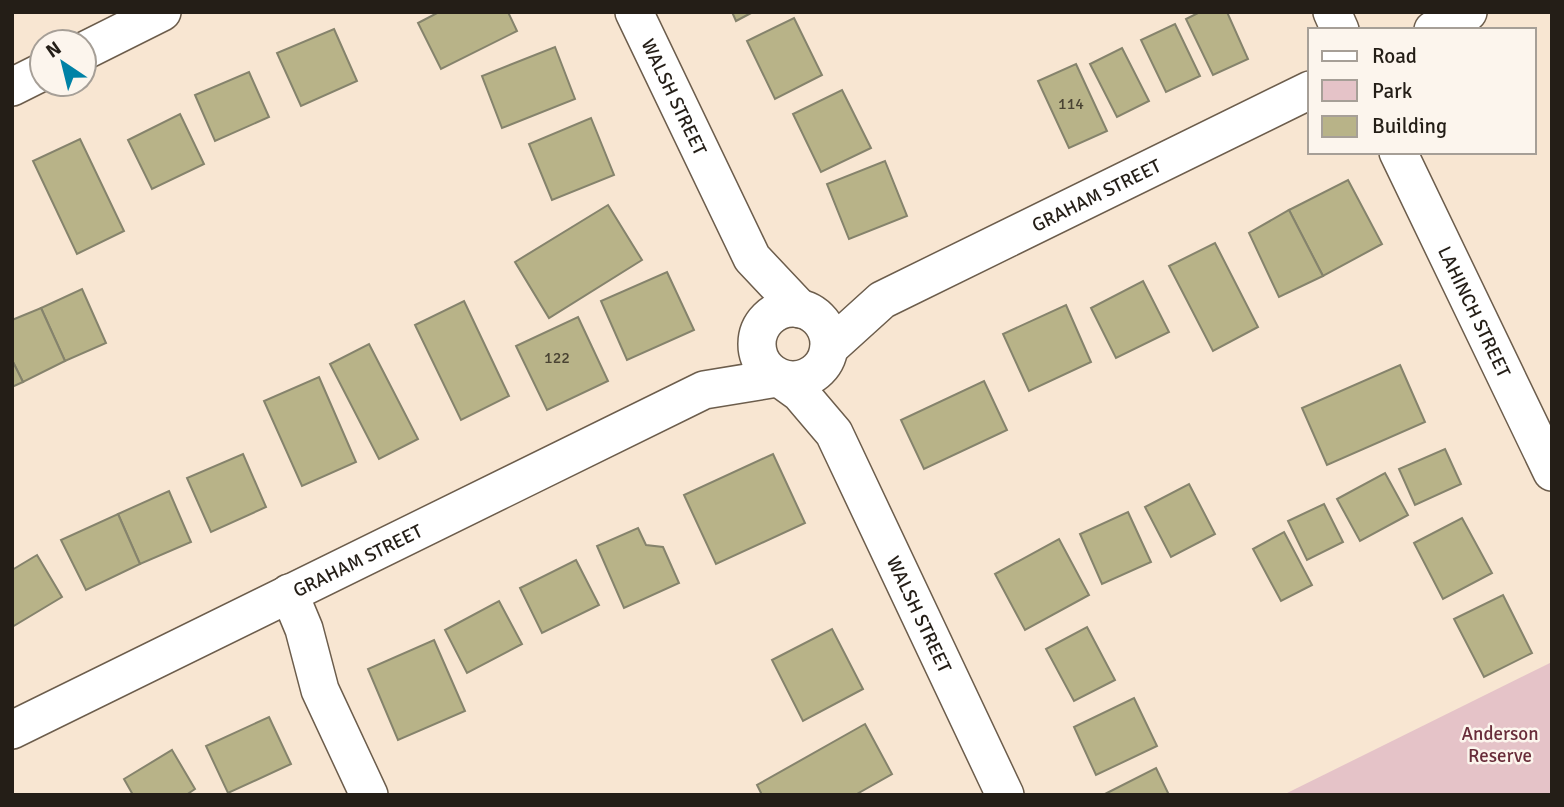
<svg xmlns="http://www.w3.org/2000/svg" width="1564" height="807" font-family="Signika,sans-serif">
<style>
.park{fill:#e5c3c8}
.building{fill:#b8b388;stroke:#85836c;stroke-width:2}
.lines{fill:none;stroke-linecap:round;stroke-linejoin:round}
.minor-casing{stroke:#6c5d4c;stroke-width:40}
.minor{stroke:#fff;stroke-width:37}
.labels{text-anchor:middle;stroke-width:5;stroke-linejoin:round;paint-order:stroke}
.number-label{font-size:16px;fill:#494333}
.street-label{font-size:19px;fill:#241e17;stroke:#fcf5ed}
.park-label{font-size:19px;fill:#692d3a;stroke:#fcf5ed}
</style>
<rect width="100%" height="100%" fill="#f8e6d2"/>
<path class="park" d="M1552,662V795H1283Z"/>
<g class="building">
<path d="M439,12H508L517,31L441,69L418,23Z"/>
<path d="M732,12H753L736,21Z"/>
<path d="M1200,12H1227L1248,59L1213,75L1186,19Z"/>
<path d="M794,18L822,75L775,99L747,41Z"/>
<path d="M1175,24L1200,76L1166,92L1141,40Z"/>
<path d="M334,29L357,81L301,106L277,53Z"/>
<path d="M555,47L575,99L502,128L482,76Z"/>
<path d="M1122,48L1149,101L1117,117L1090,64Z"/>
<path d="M1076,64L1107,131L1069,148L1038,81Z"/>
<path d="M249,72L269,117L215,141L195,95Z"/>
<path d="M842,90L871,148L821,172L793,114Z"/>
<path d="M180,114L204,164L152,189L128,140Z"/>
<path d="M591,118L614,175L552,200L529,144Z"/>
<path d="M80,139L124,231L77,254L33,161Z"/>
<path d="M885,161L907,216L849,239L827,184Z"/>
<path d="M1348,180L1382,244L1323,276L1289,210Z"/>
<path d="M608,205L642,260L549,318L515,262Z"/>
<path d="M1289,210L1323,276L1279,297L1249,233Z"/>
<path d="M1215,243L1258,327L1213,351L1169,266Z"/>
<path d="M667,272L694,330L627,360L601,301Z"/>
<path d="M1143,281L1169,332L1116,358L1091,308Z"/>
<path d="M82,289L106,343L65,361L41,308Z"/>
<path d="M464,301L509,396L461,420L415,325Z"/>
<path d="M1066,305L1091,362L1029,391L1003,334Z"/>
<path d="M41,308L65,361L23,382L12,360V320Z"/>
<path d="M578,317L608,381L547,410L516,346Z"/>
<path d="M369,344L418,439L379,459L330,364Z"/>
<path d="M12,360L23,382L12,387Z"/>
<path d="M1400,365L1425,422L1327,465L1302,408Z"/>
<path d="M319,377L356,462L302,486L264,401Z"/>
<path d="M984,381L1007,430L924,469L901,420Z"/>
<path d="M1445,449L1461,484L1415,505L1399,469Z"/>
<path d="M243,454L266,507L211,532L187,478Z"/>
<path d="M773,454L805,523L716,564L684,495Z"/>
<path d="M1385,473L1408,515L1360,541L1337,499Z"/>
<path d="M1189,484L1215,534L1171,557L1145,507Z"/>
<path d="M169,491L191,542L140,564L118,514Z"/>
<path d="M1324,504L1343,542L1307,560L1288,521Z"/>
<path d="M1128,512L1151,562L1102,584L1080,534Z"/>
<path d="M118,514L140,564L86,590L61,540Z"/>
<path d="M1462,518L1492,573L1443,599L1414,543Z"/>
<path d="M638,528L646,545L663,547L679,583L624,608L597,546Z"/>
<path d="M1284,532L1312,585L1281,601L1253,549Z"/>
<path d="M1059,539L1089,595L1025,630L995,574Z"/>
<path d="M37,555L62,597L12,627V570Z"/>
<path d="M576,560L599,605L542,633L520,588Z"/>
<path d="M1503,595L1532,653L1484,677L1454,619Z"/>
<path d="M499,601L522,644L467,673L445,630Z"/>
<path d="M1087,627L1115,680L1074,701L1046,649Z"/>
<path d="M832,629L863,689L803,721L772,660Z"/>
<path d="M434,640L465,711L398,740L368,669Z"/>
<path d="M1134,698L1157,746L1096,775L1074,727Z"/>
<path d="M269,717L291,764L228,793L206,746Z"/>
<path d="M865,724L892,774L855,795H762L757,785Z"/>
<path d="M172,750L195,789L186,795H133L124,779Z"/>
<path d="M1156,768L1169,795H1103Z"/>
</g>
<g class="lines">
<g class="minor-casing">
<g id="minor">
<path id="s1" d="M634,12L752,258L800,309"/>
<path d="M1332,12L1340,30"/>
<path d="M1433,30L1468,12"/>
<path d="M84,51L162,12"/>
<path d="M12,87L42,72"/>
<path id="s2" d="M1398,152L1552,472"/>
<circle cx="793" cy="344" r="36"/>
<path id="s3" d="M829,348L882,300L1310,90"/>
<path id="s4" d="M782,380L800,393L834,433L1005,795"/>
<path d="M289,593L304,629L320,690L369,795"/>
<path id="s5" d="M12,730L704,390L777,378"/>
</g>
</g>
<use href="#minor" class="minor"/>
</g>
<g class="labels">
<g class="number-label">
<text x="1071" y="109">114</text>
<text x="557" y="363">122</text>
</g>
<g class="street-label">
<text dy="7" stroke="none"><textPath href="#s1" startOffset="94">WALSH STREET</textPath></text>
<text dy="7" stroke="none"><textPath href="#s3" startOffset="310">GRAHAM STREET</textPath></text>
<text dy="7" stroke="none"><textPath href="#s2" startOffset="177">LAHINCH STREET</textPath></text>
<text dy="7" stroke="none"><textPath href="#s5" startOffset="385">GRAHAM STREET</textPath></text>
<text dy="7" stroke="none"><textPath href="#s4" startOffset="275">WALSH STREET</textPath></text>
</g>
<g class="park-label">
<text x="1500" y="740">Anderson<tspan x="1500" dy="22">Reserve</tspan></text>
</g>
</g>
<rect width="1564" height="807" fill="none" stroke="#241e17" stroke-width="28"/>
<rect x="1308" y="28" width="228" height="126" fill="#fcf5ed" stroke="#a69f97" stroke-width="2"/>
<rect x="1322" y="51" width="35" height="10" fill="#ffffff" stroke="#a69f97" stroke-width="2"/>
<text x="1372" y="63" font-size="21" fill="#241e17">Road</text>
<rect x="1322" y="80" width="35" height="21" fill="#e5c3c8" stroke="#a69f97" stroke-width="2"/>
<text x="1372" y="98" font-size="21" fill="#241e17">Park</text>
<rect x="1322" y="116" width="35" height="21" fill="#b8b388" stroke="#a69f97" stroke-width="2"/>
<text x="1372" y="133" font-size="21" fill="#241e17">Building</text>
<g transform="translate(63 63) rotate(325)"><circle r="33" fill="#fcf5ed" stroke="#a69f97" stroke-width="2"/>
<path d="M0-5L12 26L0 18L-12 26Z" fill="#0082a6"/>
<text y="-10" font-size="19" font-weight="bold" text-anchor="middle" fill="#241e17">N</text>
</g>
</svg>
